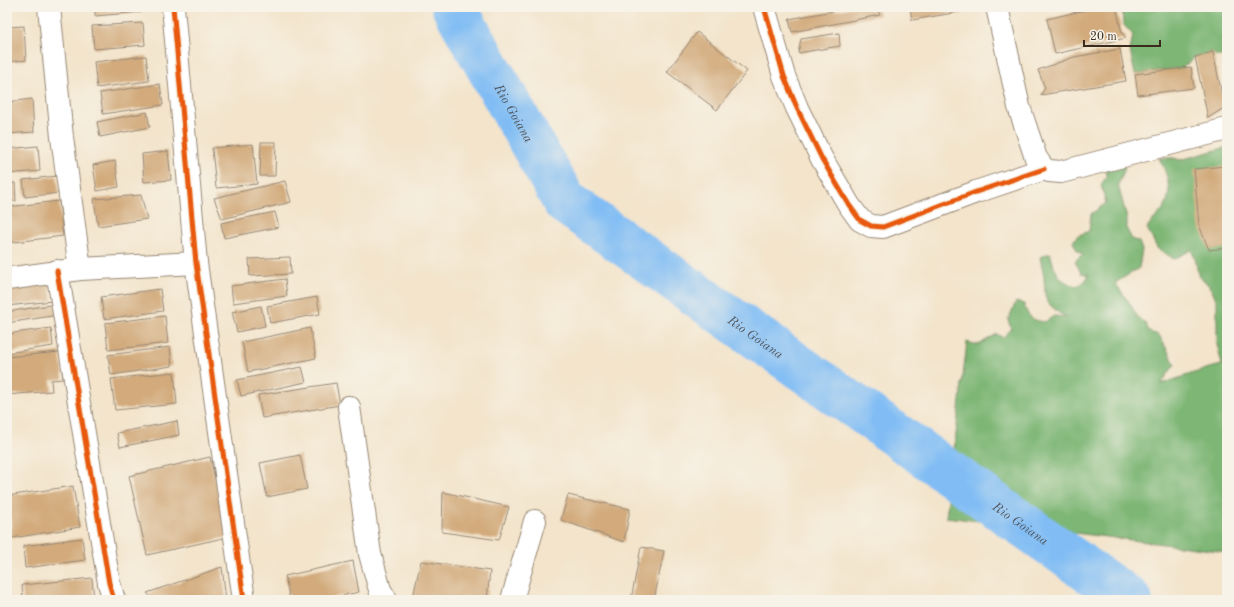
<svg xmlns="http://www.w3.org/2000/svg" width="1234" height="607" font-family="'Old Standard TT',serif">
<style>
.forest{fill:#7db675;stroke:#5c704a}
.lines{fill:none;stroke-linecap:round;stroke-linejoin:round}
.river{stroke:#81bdf4;stroke-width:45}
.building{fill:#d2aa7b}
.minor-casing{stroke:#978774;stroke-width:24}
.minor{stroke:#fff;stroke-width:22}
.cycleway-casing{stroke:#f7f3e8;stroke-width:8}
.cycleway{stroke:#e8590c;stroke-width:5}
.labels{text-anchor:middle;stroke-width:3;stroke-linejoin:round;paint-order:stroke}
.water-label{font-size:13px;font-style:italic;fill:#50565e;stroke:#f7f3e8}
</style>
<rect width="100%" height="100%" fill="#f7f3e8"/>
<filter id="ink" filterUnits="userSpaceOnUse"><feTurbulence type="fractalNoise" baseFrequency=".025" numOctaves="2"/><feDisplacementMap in="SourceGraphic" scale="8" xChannelSelector="R" yChannelSelector="G"/><feConvolveMatrix kernelMatrix="1 2 1 2 8 2 1 2 1" color-interpolation-filters="sRGB"/></filter>
<filter id="wash" filterUnits="userSpaceOnUse"><feTurbulence type="fractalNoise" baseFrequency=".012" numOctaves="4" result="noise"/><feDisplacementMap in="SourceGraphic" scale="16" xChannelSelector="R" yChannelSelector="G"/><feGaussianBlur stdDeviation="0.9" result="paint"/><feColorMatrix in="noise" values="0 0 0 0 0 0 0 0 0 0 0 0 0 0 0 0 0 1.4 0 .05"/><feComposite in="paint" operator="in"/></filter>
<g filter="url(#wash)">
<rect width="100%" height="100%" fill="#f3e4cb"/>
<g class="forest">
<path d="M1122,7H1227V56H1216L1212,52L1195,57L1192,60L1182,68L1135,74L1130,51L1133,35L1123,24Z"/>
<path d="M1227,147V552L946,517L967,342L978,345L997,334L1003,338L1011,328L1008,320L1016,302L1024,304C1028,318 1032,320 1045,322L1054,316L1067,317L1059,313L1047,302L1045,294L1044,277L1040,257L1050,253C1055,270 1058,283 1078,286L1085,281L1089,275L1081,273L1075,261L1083,254L1077,250L1073,242L1077,236L1089,231L1091,214L1106,203L1101,185L1107,176L1106,162H1120L1125,168L1118,185L1127,218V230L1132,239L1139,242L1142,250L1139,268L1115,283L1131,305L1137,317L1146,324L1149,332L1159,335L1175,364L1161,384L1209,368L1222,365L1217,344V301L1210,287L1198,274L1195,258L1191,250L1174,259L1157,248L1147,228C1152,221 1158,215 1163,209C1174,193 1167,173 1159,158H1174L1180,160Z"/>
</g>
<g class="lines">
<path class="river" id="s1" d="M454,7L565,202L1130,600"/>
</g>
<g id="blocks">
<g class="building">
<path d="M95,7H141L142,12L95,16Z"/>
<path d="M855,7H876L880,15L792,32L789,19Z"/>
<path d="M910,7H976L977,9L912,20Z"/>
<path d="M1098,7H1116L1122,33L1126,38L1055,54L1047,19Z"/>
<path d="M143,23L145,45L94,49L92,26Z"/>
<path d="M24,26L26,60L7,62V27Z"/>
<path d="M697,32L747,71L717,110L667,72Z"/>
<path d="M839,33L840,46L798,53L801,39Z"/>
<path d="M1120,49L1126,81L1041,95L1045,88L1038,70L1074,57Z"/>
<path d="M1213,52L1222,95L1227,94V102L1224,108L1208,118L1195,57Z"/>
<path d="M146,56L149,81L97,88L94,62Z"/>
<path d="M1191,67L1194,88L1138,95L1135,74Z"/>
<path d="M160,84L163,105L103,114L100,93Z"/>
<path d="M32,99L34,132L7,134V102Z"/>
<path d="M147,112L150,127L100,137L97,122Z"/>
<path d="M261,142H276L275,176H260Z"/>
<path d="M253,144L257,184L216,188L212,148Z"/>
<path d="M38,146L40,171L7,174V149Z"/>
<path d="M168,151L171,180L144,182L142,154Z"/>
<path d="M115,161L119,187L97,191L93,165Z"/>
<path d="M1225,166L1227,188V248L1209,250L1199,225L1194,169Z"/>
<path d="M57,176L59,193L25,197L23,180Z"/>
<path d="M285,181L291,202L222,219L214,198Z"/>
<path d="M7,183H15L16,201H7Z"/>
<path d="M141,195L147,219L98,226L94,199Z"/>
<path d="M59,201L63,236L7,243V207Z"/>
<path d="M275,212L279,227L224,238L221,223Z"/>
<path d="M290,257L291,274L250,276L249,259Z"/>
<path d="M285,279L287,296L233,303L231,286Z"/>
<path d="M49,280L52,301L7,306V285Z"/>
<path d="M160,289L163,311L104,319L101,297Z"/>
<path d="M317,297L320,314L270,323L267,306Z"/>
<path d="M56,304L58,315L7,323V312Z"/>
<path d="M261,306L265,326L237,332L232,312Z"/>
<path d="M165,316L168,343L108,350L105,323Z"/>
<path d="M51,328L53,346L7,353V334Z"/>
<path d="M310,328L316,358L248,372L242,342Z"/>
<path d="M170,347L172,366L111,375L108,355Z"/>
<path d="M60,352L63,379L51,380L52,391L7,395V357Z"/>
<path d="M302,367L306,382L241,396L237,380Z"/>
<path d="M174,372L177,404L115,410L111,379Z"/>
<path d="M336,383L340,405L262,418L258,395Z"/>
<path d="M177,421L179,435L120,447L117,433Z"/>
<path d="M300,455L307,489L267,497L260,463Z"/>
<path d="M210,457L228,537L147,555L129,476Z"/>
<path d="M73,486L80,527L13,538L7,496Z"/>
<path d="M443,492L509,507L499,540L442,532Z"/>
<path d="M568,495L630,509L624,542L561,520Z"/>
<path d="M82,538L85,560L25,568L23,546Z"/>
<path d="M641,547L664,551L654,600H631Z"/>
<path d="M353,561L359,592L322,600H290L285,576Z"/>
<path d="M421,561L490,571L487,600H431L413,597Z"/>
<path d="M222,567L226,600H154L147,593Z"/>
<path d="M92,578L94,600H23L22,585Z"/>
</g>
</g>
</g>
<g filter="url(#ink)">
<use href="#blocks" fill-opacity="0" stroke="#978774" stroke-width="1"/>
<g class="lines">
<g class="minor-casing">
<g id="minor">
<path d="M49,7L62,137L80,269"/>
<path d="M173,7L196,263L244,600"/>
<path d="M764,7L784,76L797,108L822,159L849,205L860,220L871,226L883,227L976,192L1044,169"/>
<path d="M997,7L1019,107L1036,158L1044,169L1049,171L1061,172L1227,129"/>
<path d="M57,271L109,583L114,600"/>
<path d="M7,279L80,269L196,263"/>
<path d="M349,407L370,554L380,590L386,600"/>
<path d="M512,600L535,521"/>
</g>
</g>
<use href="#minor" class="minor"/>
<g class="cycleway-casing">
<g id="cycleway">
<path d="M173,7L196,263L244,600"/>
<path d="M764,7L784,76L797,108L822,159L849,205L860,220L871,226L883,227L976,192L1044,169"/>
<path d="M57,271L109,583L114,600"/>
</g>
</g>
<use href="#cycleway" class="cycleway"/>
</g>
</g>
<g class="labels">
<g class="water-label">
<text dy="5" stroke="none"><textPath href="#s1" startOffset="122">Rio Goiana</textPath></text>
<text dy="5" stroke="none"><textPath href="#s1" startOffset="458">Rio Goiana</textPath></text>
<text dy="5" stroke="none"><textPath href="#s1" startOffset="782">Rio Goiana</textPath></text>
</g>
</g>
<rect width="1234" height="607" fill="none" stroke="#f7f3e8" stroke-width="24"/>
<path d="M1084 40v6h76v-6" fill="none" stroke="#3b2a1e" stroke-width="2"/>
<text x="1090" y="40" font-size="12" fill="#3b2a1e" stroke="#f7f3e8" stroke-width="3" paint-order="stroke">20 m</text>
</svg>
